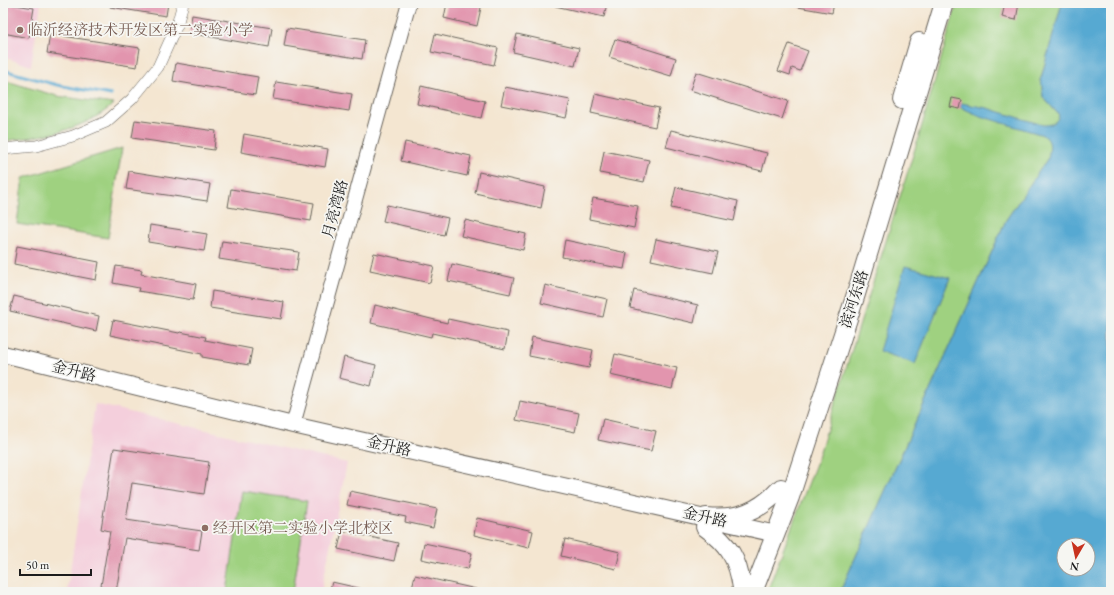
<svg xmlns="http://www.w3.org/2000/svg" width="1114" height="595" font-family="'EB Garamond','Noto Serif SC',serif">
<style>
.built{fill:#f4cfdc}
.green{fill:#9fd180;stroke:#5e764e}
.water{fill:#56a9d2;stroke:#396277;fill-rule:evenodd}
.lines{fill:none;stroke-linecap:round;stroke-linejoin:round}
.stream{stroke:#56a9d2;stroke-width:3}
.building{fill:#e295ae}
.minor-casing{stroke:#68635b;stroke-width:12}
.tertiary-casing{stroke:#68635b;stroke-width:16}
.secondary-casing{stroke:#68635b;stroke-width:18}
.primary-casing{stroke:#68635b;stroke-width:20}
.minor{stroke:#fff;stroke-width:11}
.tertiary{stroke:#fff;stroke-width:14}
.secondary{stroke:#fff;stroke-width:16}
.primary{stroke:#fff;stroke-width:18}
.education-dot{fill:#8d6e63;stroke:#f6f6f2;stroke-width:1.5}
.labels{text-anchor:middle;stroke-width:3.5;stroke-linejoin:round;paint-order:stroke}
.education-label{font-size:15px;fill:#785e54;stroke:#f6f6f2;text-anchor:start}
.street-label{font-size:15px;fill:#1c1c1c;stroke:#f6f6f2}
</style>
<rect width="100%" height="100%" fill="#f6f6f2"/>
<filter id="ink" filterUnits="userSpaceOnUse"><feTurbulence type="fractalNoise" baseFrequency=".025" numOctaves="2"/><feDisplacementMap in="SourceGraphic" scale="8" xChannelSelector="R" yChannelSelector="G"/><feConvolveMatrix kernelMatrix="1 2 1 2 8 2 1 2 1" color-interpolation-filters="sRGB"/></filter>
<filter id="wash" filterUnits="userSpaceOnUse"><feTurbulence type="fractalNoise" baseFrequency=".012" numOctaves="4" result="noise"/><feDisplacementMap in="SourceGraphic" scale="16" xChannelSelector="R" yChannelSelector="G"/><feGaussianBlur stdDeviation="0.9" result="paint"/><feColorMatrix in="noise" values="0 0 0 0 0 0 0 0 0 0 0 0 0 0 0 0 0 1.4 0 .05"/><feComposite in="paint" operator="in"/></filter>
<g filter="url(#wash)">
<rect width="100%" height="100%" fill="#f4e6d1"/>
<g class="built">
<path d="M3,3H41L31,66L3,57Z"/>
<path d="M95,404L347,463L321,592H67Z"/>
</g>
<g class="green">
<path d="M957,3H1062L1041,78L1043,97L1059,115L1048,158L1006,220L840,592H767L817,461L918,139Z"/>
<path d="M3,80L57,96L114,104C80,132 45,136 3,141Z"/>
<path d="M122,148L108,238L17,224L23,178Z"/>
<path d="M242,491L307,501L293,592H227Z"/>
</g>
<g class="water">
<path d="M1062,3H1111V592H840L1006,220L1048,158C1050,149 1052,140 1043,135L980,116L960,107L961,103L987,108L1043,125C1051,125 1057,123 1059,115L1043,97L1041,78ZM1064,545H1088V569H1064Z"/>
<path d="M905,266L950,278L915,364L879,351Z"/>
</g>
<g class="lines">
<path class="stream" d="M3,70L57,85L111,95"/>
</g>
<g id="blocks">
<g class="building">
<path d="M3,3L34,8L29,38L3,33Z"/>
<path d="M110,3H168L166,16L110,7Z"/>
<path d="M447,3H482L477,26L444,18Z"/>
<path d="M556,3H607L604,17L555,6Z"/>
<path d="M798,3H834L832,13L798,7Z"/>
<path d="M1005,3H1019L1016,20L1002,17Z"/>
<path d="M192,15L272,28L269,47L189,33Z"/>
<path d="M287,28L365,40L362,59L284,46Z"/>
<path d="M50,34L140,48L137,67L47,53Z"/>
<path d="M435,34L498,48L494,65L431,52Z"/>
<path d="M517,34L579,48L575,66L513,52Z"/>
<path d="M615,39L676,58L671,76L609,57Z"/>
<path d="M789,44L808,51L800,71L792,68L790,75L778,71Z"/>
<path d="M176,63L258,77L255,95L173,81Z"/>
<path d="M696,72L788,101L782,119L690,90Z"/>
<path d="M276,82L352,94L349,111L273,99Z"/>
<path d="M421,86L485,101L481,118L417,104Z"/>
<path d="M505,87L570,100L566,118L501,105Z"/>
<path d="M595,94L659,108L655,127L591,113Z"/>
<path d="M952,98L962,100L960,109L950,107Z"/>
<path d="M135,120L216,131L214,150L132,138Z"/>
<path d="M671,130L767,153L762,171L666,147Z"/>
<path d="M244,134L328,149L325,167L241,152Z"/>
<path d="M405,142L471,156L467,176L401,161Z"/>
<path d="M604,151L649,160L644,182L600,173Z"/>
<path d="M129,171L210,184L207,201L126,189Z"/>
<path d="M479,172L545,187L541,208L475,193Z"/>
<path d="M676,187L738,201L734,221L671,208Z"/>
<path d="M231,189L314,203L311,221L228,207Z"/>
<path d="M593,198L638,206L634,228L589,219Z"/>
<path d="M387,205L448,218L444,235L383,221Z"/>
<path d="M465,220L526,234L523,250L461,236Z"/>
<path d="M150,225L207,234L204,251L148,242Z"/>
<path d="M656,239L718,252L713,273L651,260Z"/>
<path d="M565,240L627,253L624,269L562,257Z"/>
<path d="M222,241L299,252L296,271L219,259Z"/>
<path d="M17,246L99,262L96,280L14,264Z"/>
<path d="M374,253L434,266L430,283L370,270Z"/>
<path d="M452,264L514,278L510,294L448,281Z"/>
<path d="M116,266L142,270L141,274L196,284L193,300L138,291L139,288L113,283Z"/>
<path d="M545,285L607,299L603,317L541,303Z"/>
<path d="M634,290L698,305L694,323L630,308Z"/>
<path d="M212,291L284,302L281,319L210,308Z"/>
<path d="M14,296L99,316L96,331L10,311Z"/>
<path d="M375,305L447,323L448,319L508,332L505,349L432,333L431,337L371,323Z"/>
<path d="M113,320L179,333L180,332L206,337L205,340L252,349L249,365L202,357V354L110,335Z"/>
<path d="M532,337L593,350L589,368L529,356Z"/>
<path d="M615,354L677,368L672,389L610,375Z"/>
<path d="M344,357L376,365L371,386L339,378Z"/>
<path d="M520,401L579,413L575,432L516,420Z"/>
<path d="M603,419L656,431L651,451L598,440Z"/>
<path d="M114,448L209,462L204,494L132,483L126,520L202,531L199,550L125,538L116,592H100L110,531L101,529Z"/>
<path d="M350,491L437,509L433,528L405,522L406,517L347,505Z"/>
<path d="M477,518L533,531L529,548L474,535Z"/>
<path d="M342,531L398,543L394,561L338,549Z"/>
<path d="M565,539L620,552L616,569L561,556Z"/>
<path d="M424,543L472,553L468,569L421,559Z"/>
<path d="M415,575L476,589V592H411Z"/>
<path d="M332,582L363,589L362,592H329Z"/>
</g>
</g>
</g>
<g filter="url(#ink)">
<use href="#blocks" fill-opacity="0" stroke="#68635b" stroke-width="1"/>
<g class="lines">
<g class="minor-casing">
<path id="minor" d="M3,149L36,146L73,136L106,122L132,99L158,67L177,25L183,3"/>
</g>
<g class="tertiary-casing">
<path id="tertiary" d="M293,425L409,3"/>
</g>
<g class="secondary-casing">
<path id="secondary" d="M3,354L293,425L776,534"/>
</g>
<g class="primary-casing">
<g id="primary">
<path d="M902,100L919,42"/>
<path d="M706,517C738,520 759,512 781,488"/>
<path d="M705,527C729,544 738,559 742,588"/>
<path d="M753,592L790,497L856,294L944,3"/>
</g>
</g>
<use href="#minor" class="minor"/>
<use href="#tertiary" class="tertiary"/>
<use href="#secondary" class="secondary"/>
<use href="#primary" class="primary"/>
</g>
</g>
<g class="education-dot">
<circle cx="20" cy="30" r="4"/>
<circle cx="205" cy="528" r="4"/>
</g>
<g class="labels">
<g class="education-label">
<text x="28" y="35">临沂经济技术开发区第二实验小学</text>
<text x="213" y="533">经开区第二实验小学北校区</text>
</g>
<g class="street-label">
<text transform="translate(335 209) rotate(-75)" y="5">月亮湾路</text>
<text transform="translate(854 299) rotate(-72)" y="5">滨河东路</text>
<text transform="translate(74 371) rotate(14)" y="5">金升路</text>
<text transform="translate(389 446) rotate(13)" y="5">金升路</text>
<text transform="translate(705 517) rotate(13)" y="5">金升路</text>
</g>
</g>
<rect width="1114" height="595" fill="none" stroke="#f6f6f2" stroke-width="16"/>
<g transform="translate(1076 557) rotate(189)"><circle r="19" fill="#f6f6f2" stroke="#9f9f9c"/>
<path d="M0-3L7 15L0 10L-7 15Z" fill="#c8321e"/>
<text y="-6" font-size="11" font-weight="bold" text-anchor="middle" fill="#1c1c1c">N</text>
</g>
<path d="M20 569v6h71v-6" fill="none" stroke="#1c1c1c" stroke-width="2"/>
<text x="26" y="569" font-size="12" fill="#1c1c1c" stroke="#f6f6f2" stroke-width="3" paint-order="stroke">50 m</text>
</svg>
